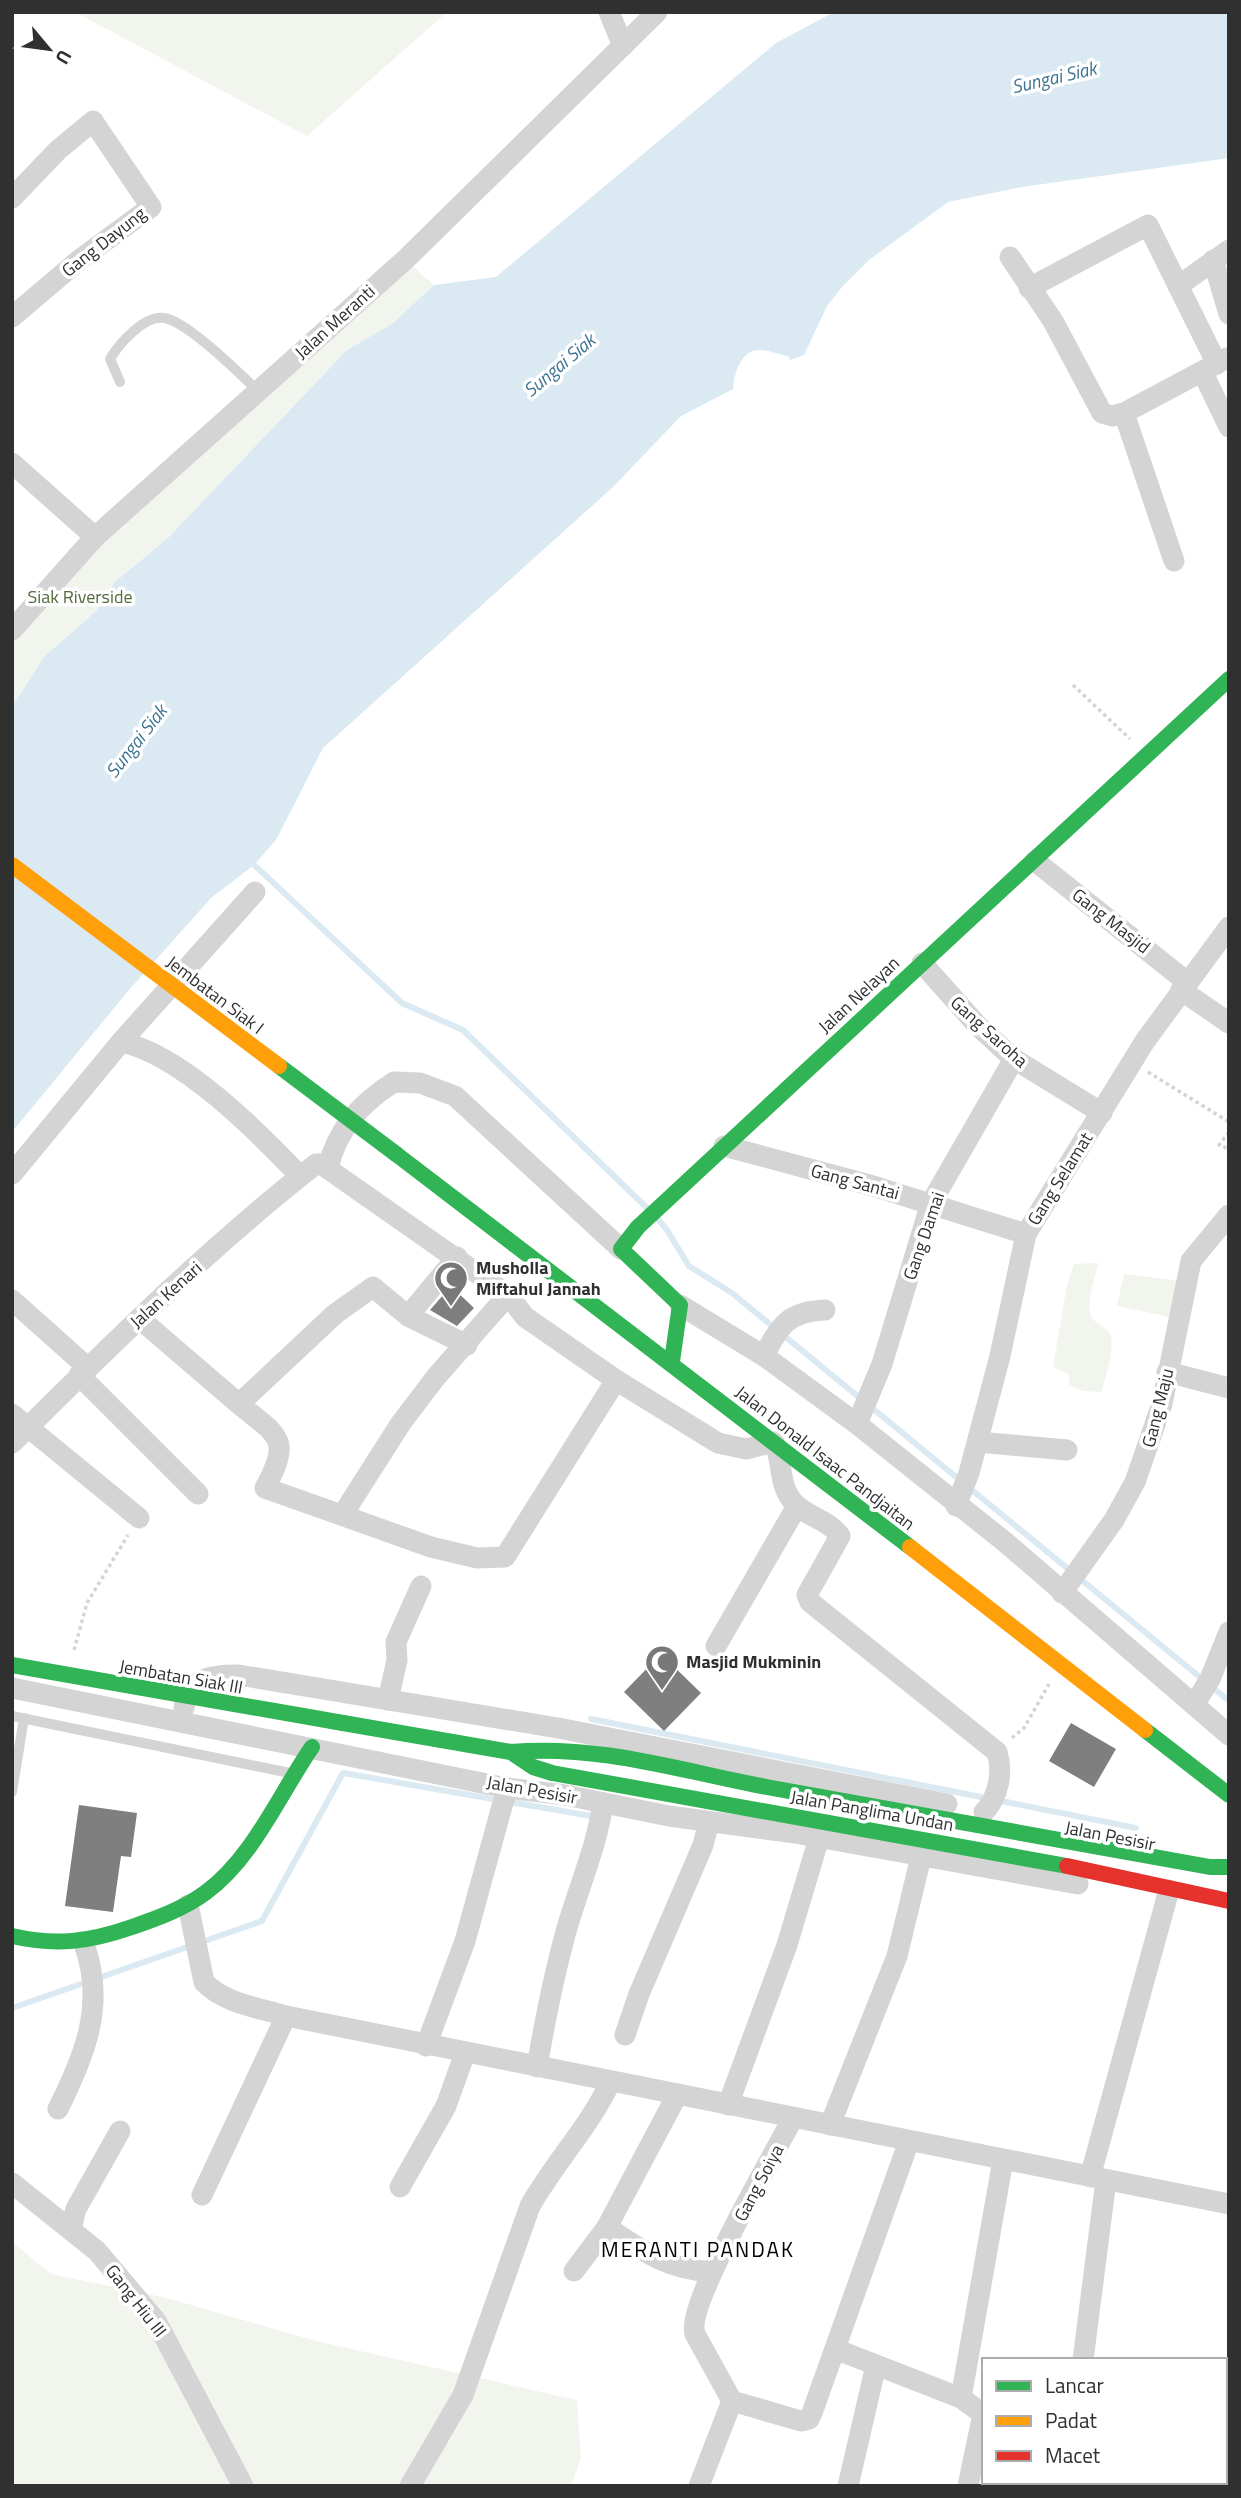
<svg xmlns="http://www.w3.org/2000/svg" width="1241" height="2498" font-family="'Titillium Web',sans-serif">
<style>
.green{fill:#f1f5ed}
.water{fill:#dae9f2}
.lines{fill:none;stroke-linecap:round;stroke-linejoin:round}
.stream{stroke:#dae9f2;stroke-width:6}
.building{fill:#7f7f7f}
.path{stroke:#d4d4d4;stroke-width:3.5;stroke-dasharray:3.5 3.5;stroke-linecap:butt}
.lane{stroke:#d4d4d4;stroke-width:10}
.street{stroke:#d4d4d4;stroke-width:21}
.fast{stroke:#30b455;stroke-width:16}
.slow{stroke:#ff9f0a;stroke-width:16}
.jam{stroke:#e5322d;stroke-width:16}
.fast-bridge{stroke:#30b455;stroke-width:16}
.slow-bridge{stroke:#ff9f0a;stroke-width:16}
.labels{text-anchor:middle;stroke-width:7;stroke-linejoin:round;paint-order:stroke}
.street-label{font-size:18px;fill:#303030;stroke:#fff}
.park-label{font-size:18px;fill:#546c3c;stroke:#fff}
.poi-label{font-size:18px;font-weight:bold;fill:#303030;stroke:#fff;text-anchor:start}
.water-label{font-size:19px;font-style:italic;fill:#3d7492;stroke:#fff}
.quarter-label{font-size:21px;letter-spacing:2px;fill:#000;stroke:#fff}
</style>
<rect width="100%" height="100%" fill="#fff"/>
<g class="green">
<path d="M75,12H447L307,136Z"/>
<path d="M409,263L434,285L392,324L347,350L168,538L115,582L96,611L44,657L12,707V642L100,543Z"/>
<path d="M1098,1263C1096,1276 1084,1307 1092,1318C1098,1326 1108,1326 1111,1337C1114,1354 1105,1376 1102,1392L1083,1391L1070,1385L1068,1374L1053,1367L1067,1285L1074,1264Z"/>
<path d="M1124,1274L1182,1281L1175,1318L1117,1306Z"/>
<path d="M12,2242L51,2274L167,2298L316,2341L577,2400L581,2458L571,2486H12Z"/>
</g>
<path class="water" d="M834,12H1229V158L1022,187L948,202L869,260L842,287L827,306L804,355L790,360L788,356C779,355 769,350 760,350C741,349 734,374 733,389L681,416L613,487L323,748L276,840L254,865L211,898L128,991L12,1132V707L44,657L96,611L115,582L168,538L347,350L392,324L434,285L496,277L776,43Z"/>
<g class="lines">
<g class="stream">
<path d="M250,861L402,1003L463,1030L648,1209"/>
<path d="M658,1219L667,1230L689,1266L732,1293L1229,1701"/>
<path d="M591,1719L1136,1828"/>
<path d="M12,2008L262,1921L343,1773L591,1816"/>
</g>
</g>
<g class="building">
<path d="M451,1286L474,1308L457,1326L430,1310Z"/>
<path d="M661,1654L701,1693L664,1731L624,1692Z"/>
<path d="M1071,1723L1116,1749L1094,1787L1049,1761Z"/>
<path d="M79,1805L137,1813L131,1857L121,1856L113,1912L65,1906Z"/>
</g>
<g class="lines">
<g class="path">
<path d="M1073,685L1130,739"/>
<path d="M1148,1072L1229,1122"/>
<path d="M1229,1132L1219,1145L1229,1149"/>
<path d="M74,1650L87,1603L128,1535"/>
<path d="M1012,1738L1024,1728L1049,1684"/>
</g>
<g class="lane">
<path d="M120,382L110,359C119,344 144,315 164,318C187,321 240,374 258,391"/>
<path d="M12,1716L290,1773"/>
<path d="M12,1792L24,1718"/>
</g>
<g class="street">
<path d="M609,12L623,46"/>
<path d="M12,198L58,150L93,121L151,207L78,261L12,317"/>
<path d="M1010,257L1053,321L1102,413L1112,416L1124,413"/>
<path d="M1213,260L1229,314"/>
<path d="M1178,286L1229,250"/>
<path d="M1029,288L1148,225L1217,364"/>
<path d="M1203,373L1229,427"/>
<path d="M12,463L95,537"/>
<path d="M1174,561L1124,413L1227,358"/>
<path d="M12,630L95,537L406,259L657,12"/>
<path d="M1035,861L1187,982"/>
<path d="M922,963L978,1026L1014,1059L1102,1113"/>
<path d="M1181,990L1229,1023"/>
<path d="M121,1042L255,892"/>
<path d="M724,1146L873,1186L1026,1234"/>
<path d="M328,1168C337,1129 361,1103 394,1082L420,1083L455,1096L621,1249"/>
<path d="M12,1174L121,1042C181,1054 258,1132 300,1176"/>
<path d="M12,1300L87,1367"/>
<path d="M680,1305L764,1356L857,1424L1005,1542L1229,1735"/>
<path d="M408,1316L457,1257"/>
<path d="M140,1319L239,1404L335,1314L373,1287L408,1316L467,1345"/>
<path d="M764,1356C779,1325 790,1311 825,1310"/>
<path d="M1167,1372L1229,1388"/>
<path d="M79,1375L198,1494"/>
<path d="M239,1404C279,1437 292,1438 265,1488L431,1547L477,1558L505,1557L616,1380"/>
<path d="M12,1414L139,1518"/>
<path d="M857,1424L882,1364L931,1203L1014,1059"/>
<path d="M978,1442L1067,1450"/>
<path d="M12,1443C109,1347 208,1248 316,1164H321L508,1295L525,1317L616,1380L718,1443L746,1449L774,1442C784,1463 777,1485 795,1504C808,1517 829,1520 840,1536L807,1595L810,1602L997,1752C1003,1771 999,1797 984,1812"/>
<path d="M956,1506L969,1473L1000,1356L1026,1234L1145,1041L1229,927"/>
<path d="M343,1514L401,1423L436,1377L508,1295"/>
<path d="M1062,1593L1114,1520L1135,1482L1162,1404L1191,1261L1229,1215"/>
<path d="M716,1646L797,1506"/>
<path d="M12,1688L507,1788L565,1795L669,1816L795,1833L1078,1884"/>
<path d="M388,1700L397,1660L396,1642L421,1586"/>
<path d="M1194,1705L1210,1679L1229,1632"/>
<path d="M184,1708C188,1677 212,1675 239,1675L558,1728L947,1804"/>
<path d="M188,1905L204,1982C223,2003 260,2008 286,2016L1229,2204"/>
<path d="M625,2035L639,1994L703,1845L709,1822"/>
<path d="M426,2046L465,1941L507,1788"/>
<path d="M537,2067C545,2020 554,1974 567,1928C579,1886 597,1846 603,1803"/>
<path d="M677,2095L607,2227C644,2252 667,2269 712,2272"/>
<path d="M728,2105L787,1945L819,1838"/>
<path d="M58,2109C85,2055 106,2004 84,1944"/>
<path d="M793,2118C775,2152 685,2306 695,2334L732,2401L801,2421L809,2419L812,2413L909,2141"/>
<path d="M830,2125L897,1956L921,1857"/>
<path d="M1090,2177L1169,1890"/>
<path d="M12,2183L97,2251L156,2321L243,2486"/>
<path d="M400,2187L446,2106L465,2053"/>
<path d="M202,2195L286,2016"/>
<path d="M71,2229L76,2209L120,2131"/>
<path d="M574,2271L607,2227"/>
<path d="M835,2349L961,2398L1003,2160"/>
<path d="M1083,2360L1106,2180"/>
<path d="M961,2398L983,2414L968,2486"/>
<path d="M1225,2439H1229"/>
<path d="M410,2486L463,2395L530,2206C555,2162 589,2127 611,2081"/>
<path d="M699,2486L732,2401"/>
<path d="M848,2486L876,2365"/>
<path d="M1066,2486V2482"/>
<path d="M1168,2486L1169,2482"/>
</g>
<g class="fast">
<path d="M396,1154L910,1547"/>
<path d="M672,1361L680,1305L621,1249L638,1227L1229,679"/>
<path d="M343,1723L511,1752L533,1767L552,1773L1067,1866"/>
<path d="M1145,1730L1229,1795"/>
<path d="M511,1752C601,1744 684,1772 772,1788C918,1815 1064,1841 1210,1867H1229"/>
<path d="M12,1936C56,1946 89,1942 132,1927C158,1918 183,1909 205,1893C253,1858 279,1795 312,1747"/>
</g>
<path class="slow" d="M910,1547L1145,1730"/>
<path class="jam" d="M1067,1866L1229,1901"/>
<g class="fast-bridge">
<path d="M279,1066L396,1154"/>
<path d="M12,1665L343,1723"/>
</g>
<path class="slow-bridge" d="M12,865L279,1066"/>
</g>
<defs>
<g id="mosque-pin" transform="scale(1.75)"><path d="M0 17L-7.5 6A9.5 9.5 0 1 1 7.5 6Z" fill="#787878" stroke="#fff"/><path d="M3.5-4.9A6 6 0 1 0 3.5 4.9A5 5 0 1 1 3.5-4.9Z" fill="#fff"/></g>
</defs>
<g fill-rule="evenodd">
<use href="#mosque-pin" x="451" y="1278"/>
<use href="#mosque-pin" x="662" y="1662"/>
</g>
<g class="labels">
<g class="street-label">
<text transform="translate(104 242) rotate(-38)" y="6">Gang Dayung</text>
<text transform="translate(335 322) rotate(-42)" y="6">Jalan Meranti</text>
<text transform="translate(1111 921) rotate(38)" y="6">Gang Masjid</text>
<text transform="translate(215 995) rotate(37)" y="6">Jembatan Siak I</text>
<text transform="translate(859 995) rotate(-43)" y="6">Jalan Nelayan</text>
<text transform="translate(989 1032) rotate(42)" y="6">Gang Saroha</text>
<text transform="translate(1060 1179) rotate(-58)" y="6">Gang Selamat</text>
<text transform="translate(855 1182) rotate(15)" y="6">Gang Santai</text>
<text transform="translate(924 1236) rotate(-71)" y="6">Gang Damai</text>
<text transform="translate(166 1295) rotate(-42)" y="6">Jalan Kenari</text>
<text transform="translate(1158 1408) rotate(-76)" y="6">Gang Maju</text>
<text transform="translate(825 1458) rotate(38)" y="6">Jalan Donald Isaac Pandjaitan</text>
<text transform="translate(181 1677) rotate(10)" y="6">Jembatan Siak III</text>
<text transform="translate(532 1790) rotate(10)" y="6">Jalan Pesisir</text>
<text transform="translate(872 1811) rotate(10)" y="6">Jalan Panglima Undan</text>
<text transform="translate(1110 1836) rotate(11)" y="6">Jalan Pesisir</text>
<text transform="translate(759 2183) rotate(-62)" y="6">Gang Soiya</text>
<text transform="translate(136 2301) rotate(52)" y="6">Gang Hiu III</text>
</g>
<g class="park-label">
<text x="80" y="603">Siak Riverside</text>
</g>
<g class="poi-label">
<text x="476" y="1274">Musholla<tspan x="476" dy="21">Miftahul Jannah</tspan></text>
<text x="686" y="1668">Masjid Mukminin</text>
</g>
<g class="water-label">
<text transform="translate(1054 77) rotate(-13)" y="7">Sungai Siak</text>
<text transform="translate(559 365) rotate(-40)" y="7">Sungai Siak</text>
<text transform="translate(136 741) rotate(-52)" y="7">Sungai Siak</text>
</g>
<g class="quarter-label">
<text x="698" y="2257">MERANTI PANDAK</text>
</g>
</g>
<rect width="1241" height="2498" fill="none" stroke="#303030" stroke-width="28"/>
<rect x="982" y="2358" width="245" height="126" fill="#ffffff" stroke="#acacac" stroke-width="2"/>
<rect x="996" y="2381" width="35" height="10" fill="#30b455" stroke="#acacac" stroke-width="2"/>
<text x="1045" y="2393" font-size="21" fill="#303030">Lancar</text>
<rect x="996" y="2416" width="35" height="10" fill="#ff9f0a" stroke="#acacac" stroke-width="2"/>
<text x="1045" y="2428" font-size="21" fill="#303030">Padat</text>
<rect x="996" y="2451" width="35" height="10" fill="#e5322d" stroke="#acacac" stroke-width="2"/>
<text x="1045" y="2463" font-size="21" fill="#303030">Macet</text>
<g transform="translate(49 49) rotate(119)" stroke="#ffffff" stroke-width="5" paint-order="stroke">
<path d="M0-5L12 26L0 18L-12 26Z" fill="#303030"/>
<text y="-10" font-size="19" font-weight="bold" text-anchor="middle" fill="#303030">U</text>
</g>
</svg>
